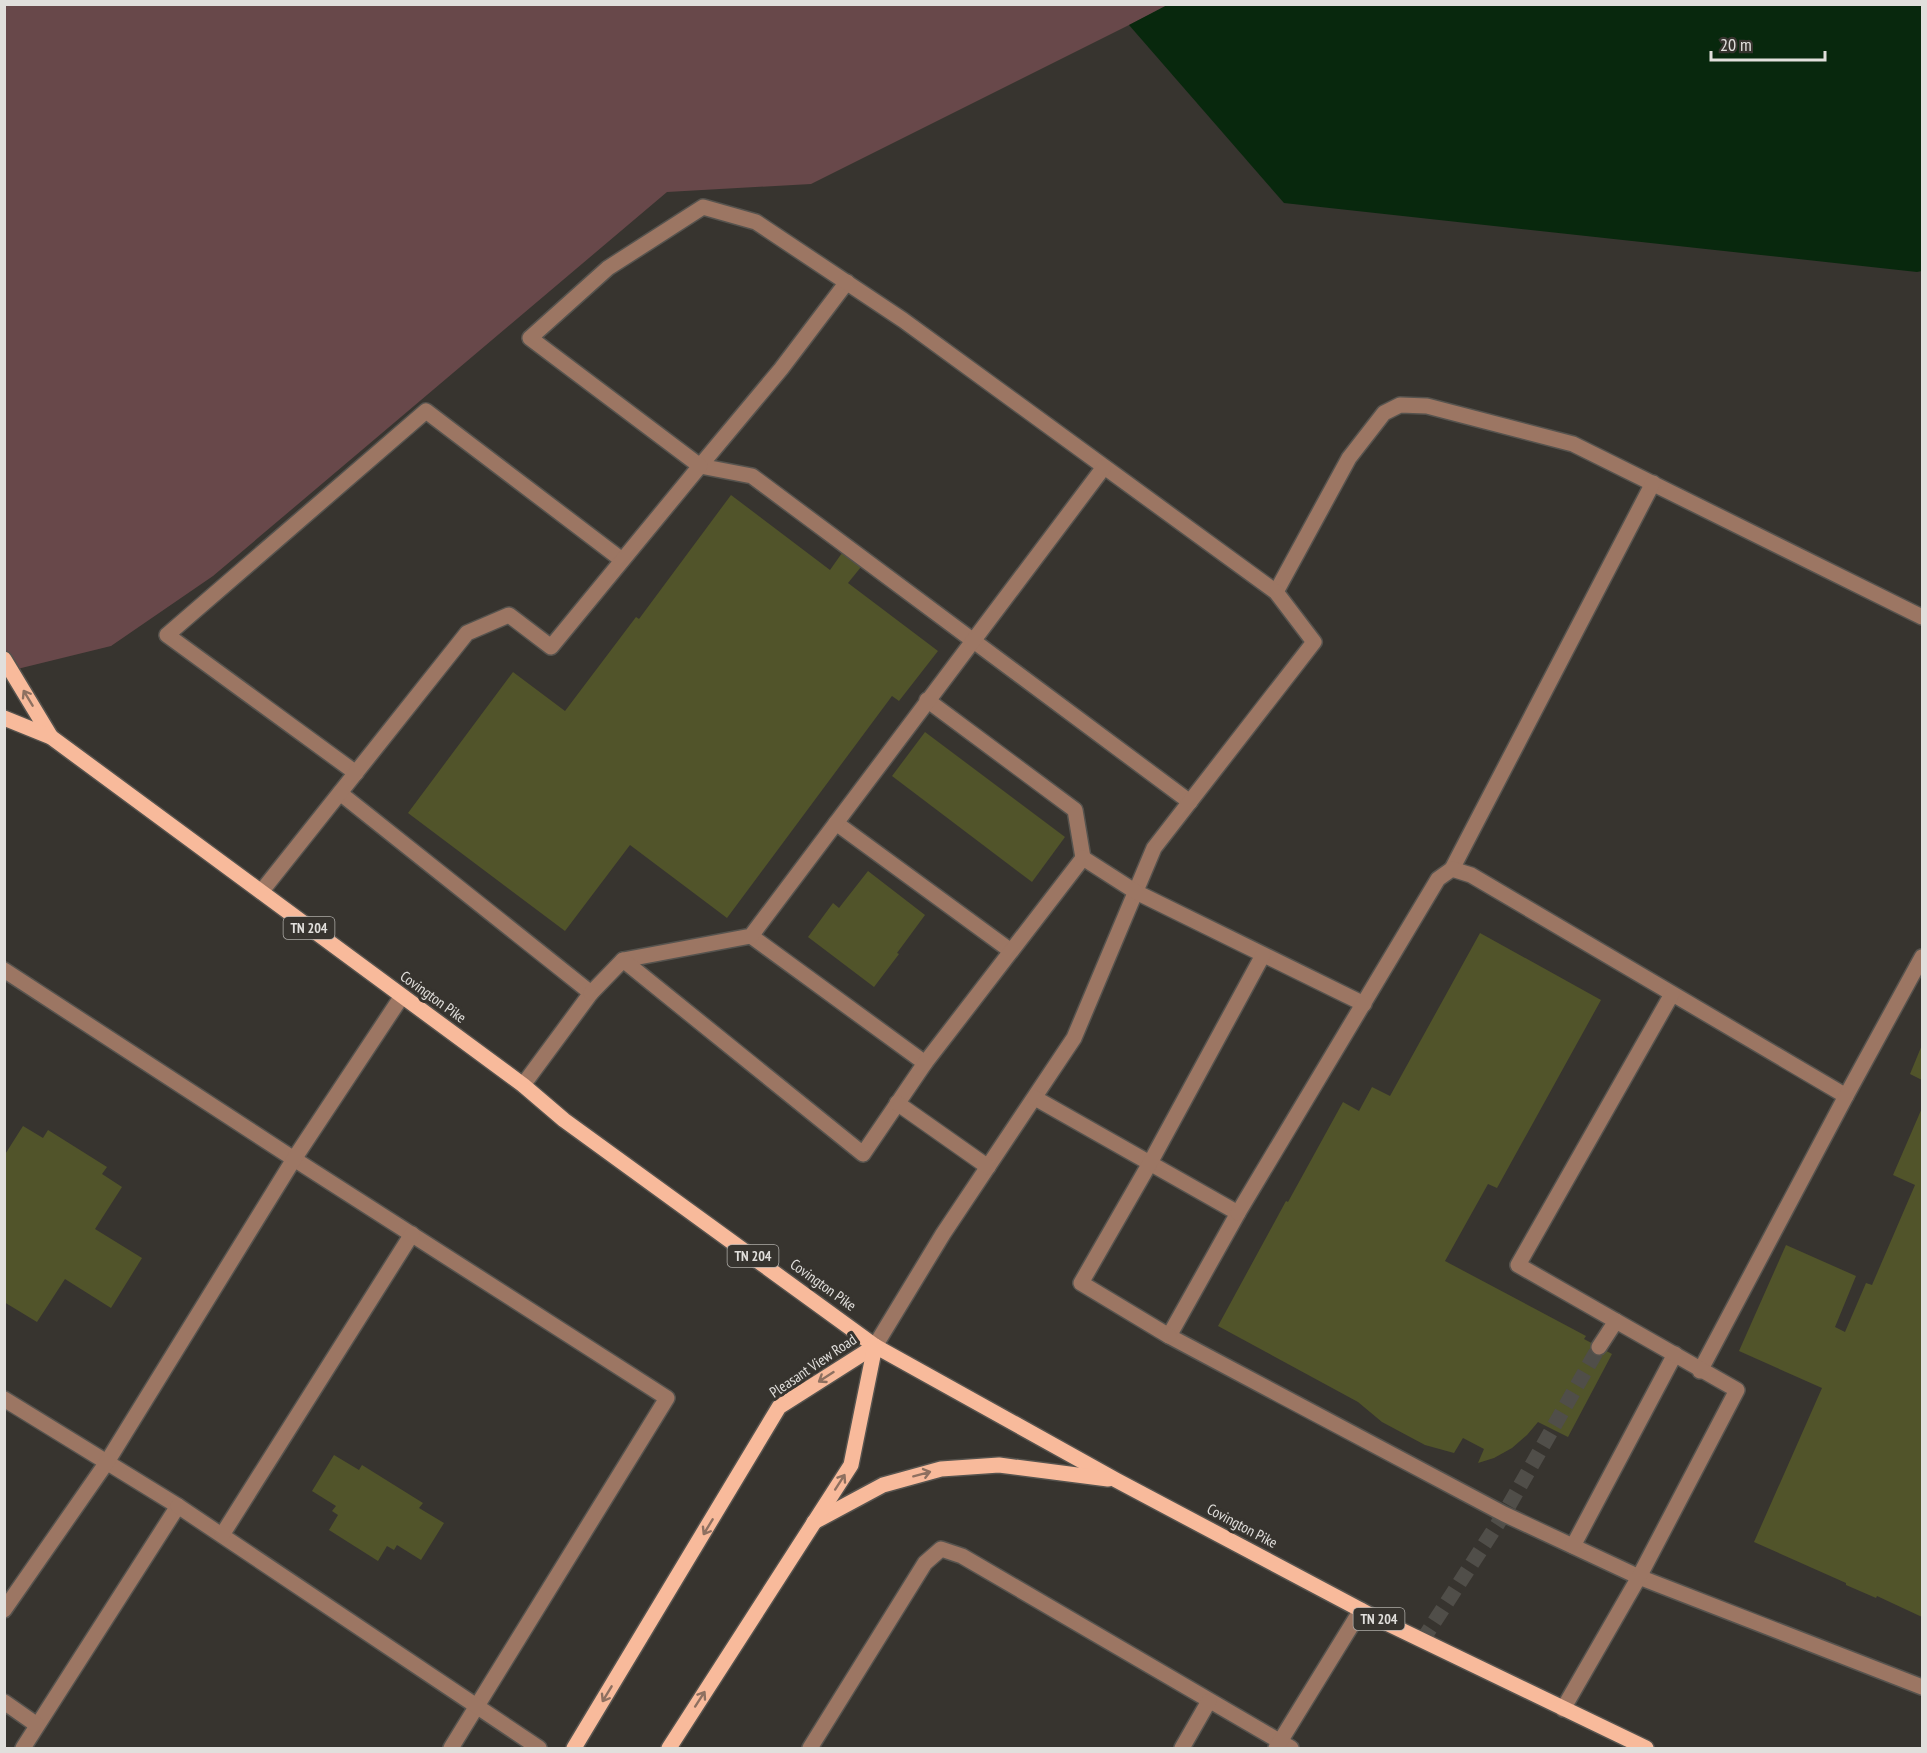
<svg xmlns="http://www.w3.org/2000/svg" width="1927" height="1753" font-family="'PT Sans Narrow',sans-serif">
<style>
.green{fill:#68484a}
.water{fill:#08280d}
.building{fill:#51542a}
.lines{fill:none;stroke-linecap:round;stroke-linejoin:round}
.minor-tunnel{stroke:#504e49;stroke-width:15;stroke-dasharray:15 8;stroke-linecap:butt}
.minor-casing{stroke:#56534e;stroke-width:18}
.major-casing{stroke:#56534e;stroke-width:18}
.minor{stroke:#9c7663;stroke-width:15}
.major{stroke:#f8ba9b;stroke-width:15}
.oneway{stroke:#8e7060}
.labels{text-anchor:middle;stroke-width:6;stroke-linejoin:round;paint-order:stroke}
.shield{fill:#37342f;stroke:#aeaca8;stroke-width:1.5}
.shield-label{font-size:14px;font-weight:bold;fill:#e1dfdc}
.street-label{font-size:15px;fill:#e1dfdc;stroke:#37342f}
</style>
<rect width="100%" height="100%" fill="#37342f"/>
<path class="green" d="M4,5H1169L811,184L667,192L213,576L111,646L5,672Z"/>
<path class="water" d="M1169,4L1922,5V271L1917,272L1284,203L1129,25Z"/>
<g class="building">
<path d="M731,495L830,570L842,553L861,567L848,583L938,651L899,701L892,696L727,918L630,845L565,931L408,813L513,672L565,711L636,617L639,619Z"/>
<path d="M925,732L1065,837L1032,882L892,776Z"/>
<path d="M868,871L925,915L897,953L899,954L874,987L808,937L833,903L839,908Z"/>
<path d="M1480,933L1601,1000L1497,1188L1488,1184L1445,1261L1586,1336L1584,1339L1612,1354L1568,1437L1538,1422L1527,1435L1512,1448L1494,1458L1478,1463L1484,1449L1463,1438L1454,1453L1425,1445L1382,1422L1358,1402L1218,1326L1286,1201L1288,1202L1343,1102L1359,1111L1372,1087L1390,1096Z"/>
<path d="M1922,1045V1080L1910,1074Z"/>
<path d="M1922,1108V1617L1877,1596L1876,1598L1846,1585V1583L1754,1542L1822,1388L1739,1351L1786,1245L1856,1276L1835,1327L1845,1332L1866,1283L1872,1285L1915,1185L1893,1175Z"/>
<path d="M23,1126L43,1138L48,1130L107,1167L102,1174L122,1187L95,1229L142,1258L111,1308L65,1279L37,1322L4,1302V1156Z"/>
<path d="M334,1455L359,1470L362,1465L423,1503L419,1508L444,1523L421,1560L397,1545L394,1550L387,1546L378,1561L329,1530L338,1515L332,1511L336,1506L312,1491Z"/>
</g>
<g class="lines">
<path class="minor-tunnel" d="M1422,1641L1504,1514L1599,1347"/>
<g class="minor-casing">
<g id="minor">
<path d="M847,282L781,369L700,466L752,476L1190,802"/>
<path d="M1276,592L1349,458L1384,413L1400,405L1427,406L1573,444L1922,617"/>
<path d="M927,700L1075,810L1083,858"/>
<path d="M356,773L167,635L426,411L622,560"/>
<path d="M340,793L591,993L523,1085"/>
<path d="M836,823L1011,951"/>
<path d="M1452,869L1653,483"/>
<path d="M261,892L467,633L509,615L551,647L700,466L530,338L608,268L703,207L756,222L903,320L1276,592L1314,642L1154,848L1074,1038L943,1234L875,1346"/>
<path d="M751,936L925,1063"/>
<path d="M623,960L751,936L1104,467"/>
<path d="M4,970L294,1159L667,1398L451,1748"/>
<path d="M591,993L623,960L863,1154L925,1063L1083,858L1136,892L1364,1004"/>
<path d="M1035,1098L1238,1213L1169,1336L1504,1514L1639,1577L1922,1687"/>
<path d="M897,1103L988,1167"/>
<path d="M1238,1213L1438,879L1452,869L1471,875L1846,1096"/>
<path d="M1616,1321L1518,1265L1672,994"/>
<path d="M1169,1336L1081,1283L1150,1163L1263,955"/>
<path d="M1700,1371L1846,1096L1922,957"/>
<path d="M4,1399L178,1506L23,1748"/>
<path d="M178,1506L539,1748"/>
<path d="M222,1535L412,1234"/>
<path d="M1573,1546L1675,1354"/>
<path d="M4,1610L107,1462L294,1159L402,996"/>
<path d="M4,1702L37,1725"/>
<path d="M1563,1709L1639,1577L1737,1390L1616,1321L1599,1347"/>
<path d="M810,1748L925,1563L941,1549L962,1556L1291,1748"/>
<path d="M1182,1748L1209,1701"/>
<path d="M1276,1748L1361,1610"/>
</g>
</g>
<g class="major-casing">
<g id="major">
<path d="M4,659L51,737"/>
<path d="M4,718L51,737L523,1085L564,1120L875,1346L1116,1480L1376,1618L1646,1748"/>
<path d="M814,1522L883,1485L941,1469L999,1465L1108,1479"/>
<path d="M574,1748L779,1407L875,1346"/>
<path d="M669,1748L851,1465L875,1346"/>
</g>
</g>
<use href="#minor" class="minor"/>
<use href="#major" class="major"/>
</g>
<defs><path id="oneway-shaft" d="M-6 0H5M1.5-3L5.5 0L1.5 3" fill="none" stroke-width="1.6" stroke-linecap="round" stroke-linejoin="round" transform="scale(1.5)"/></defs>
<g class="oneway">
<use href="#oneway-shaft" transform="translate(28 698) rotate(-121)"/>
<use href="#oneway-shaft" transform="translate(826 1377) rotate(147)"/>
<use href="#oneway-shaft" transform="translate(922 1474) rotate(-15)"/>
<use href="#oneway-shaft" transform="translate(840 1482) rotate(-57)"/>
<use href="#oneway-shaft" transform="translate(708 1527) rotate(121)"/>
<use href="#oneway-shaft" transform="translate(607 1694) rotate(121)"/>
<use href="#oneway-shaft" transform="translate(700 1699) rotate(-57)"/>
</g>
<g class="labels">
<g class="shield">
<rect x="283.5" y="917" width="51" height="22" rx="4.5"/>
<rect x="727.5" y="1245" width="51" height="22" rx="4.5"/>
<rect x="1353.5" y="1608" width="51" height="22" rx="4.5"/>
</g>
<g class="shield-label">
<text x="309" y="933">TN 204</text>
<text x="753" y="1261">TN 204</text>
<text x="1379" y="1624">TN 204</text>
</g>
<g class="street-label">
<text transform="translate(433 997) rotate(36)" y="5">Covington Pike</text>
<text transform="translate(823 1285) rotate(36)" y="5">Covington Pike</text>
<text transform="translate(813 1366) rotate(-34)" y="5">Pleasant View Road</text>
<text transform="translate(1242 1526) rotate(28)" y="5">Covington Pike</text>
</g>
</g>
<rect width="1927" height="1753" fill="none" stroke="#e1dfdc" stroke-width="12"/>
<path d="M1711 51v9h114v-9" fill="none" stroke="#e1dfdc" stroke-width="3"/>
<text x="1720" y="51" font-size="18" fill="#e1dfdc" stroke="#37342f" stroke-width="4.5" paint-order="stroke">20 m</text>
</svg>
